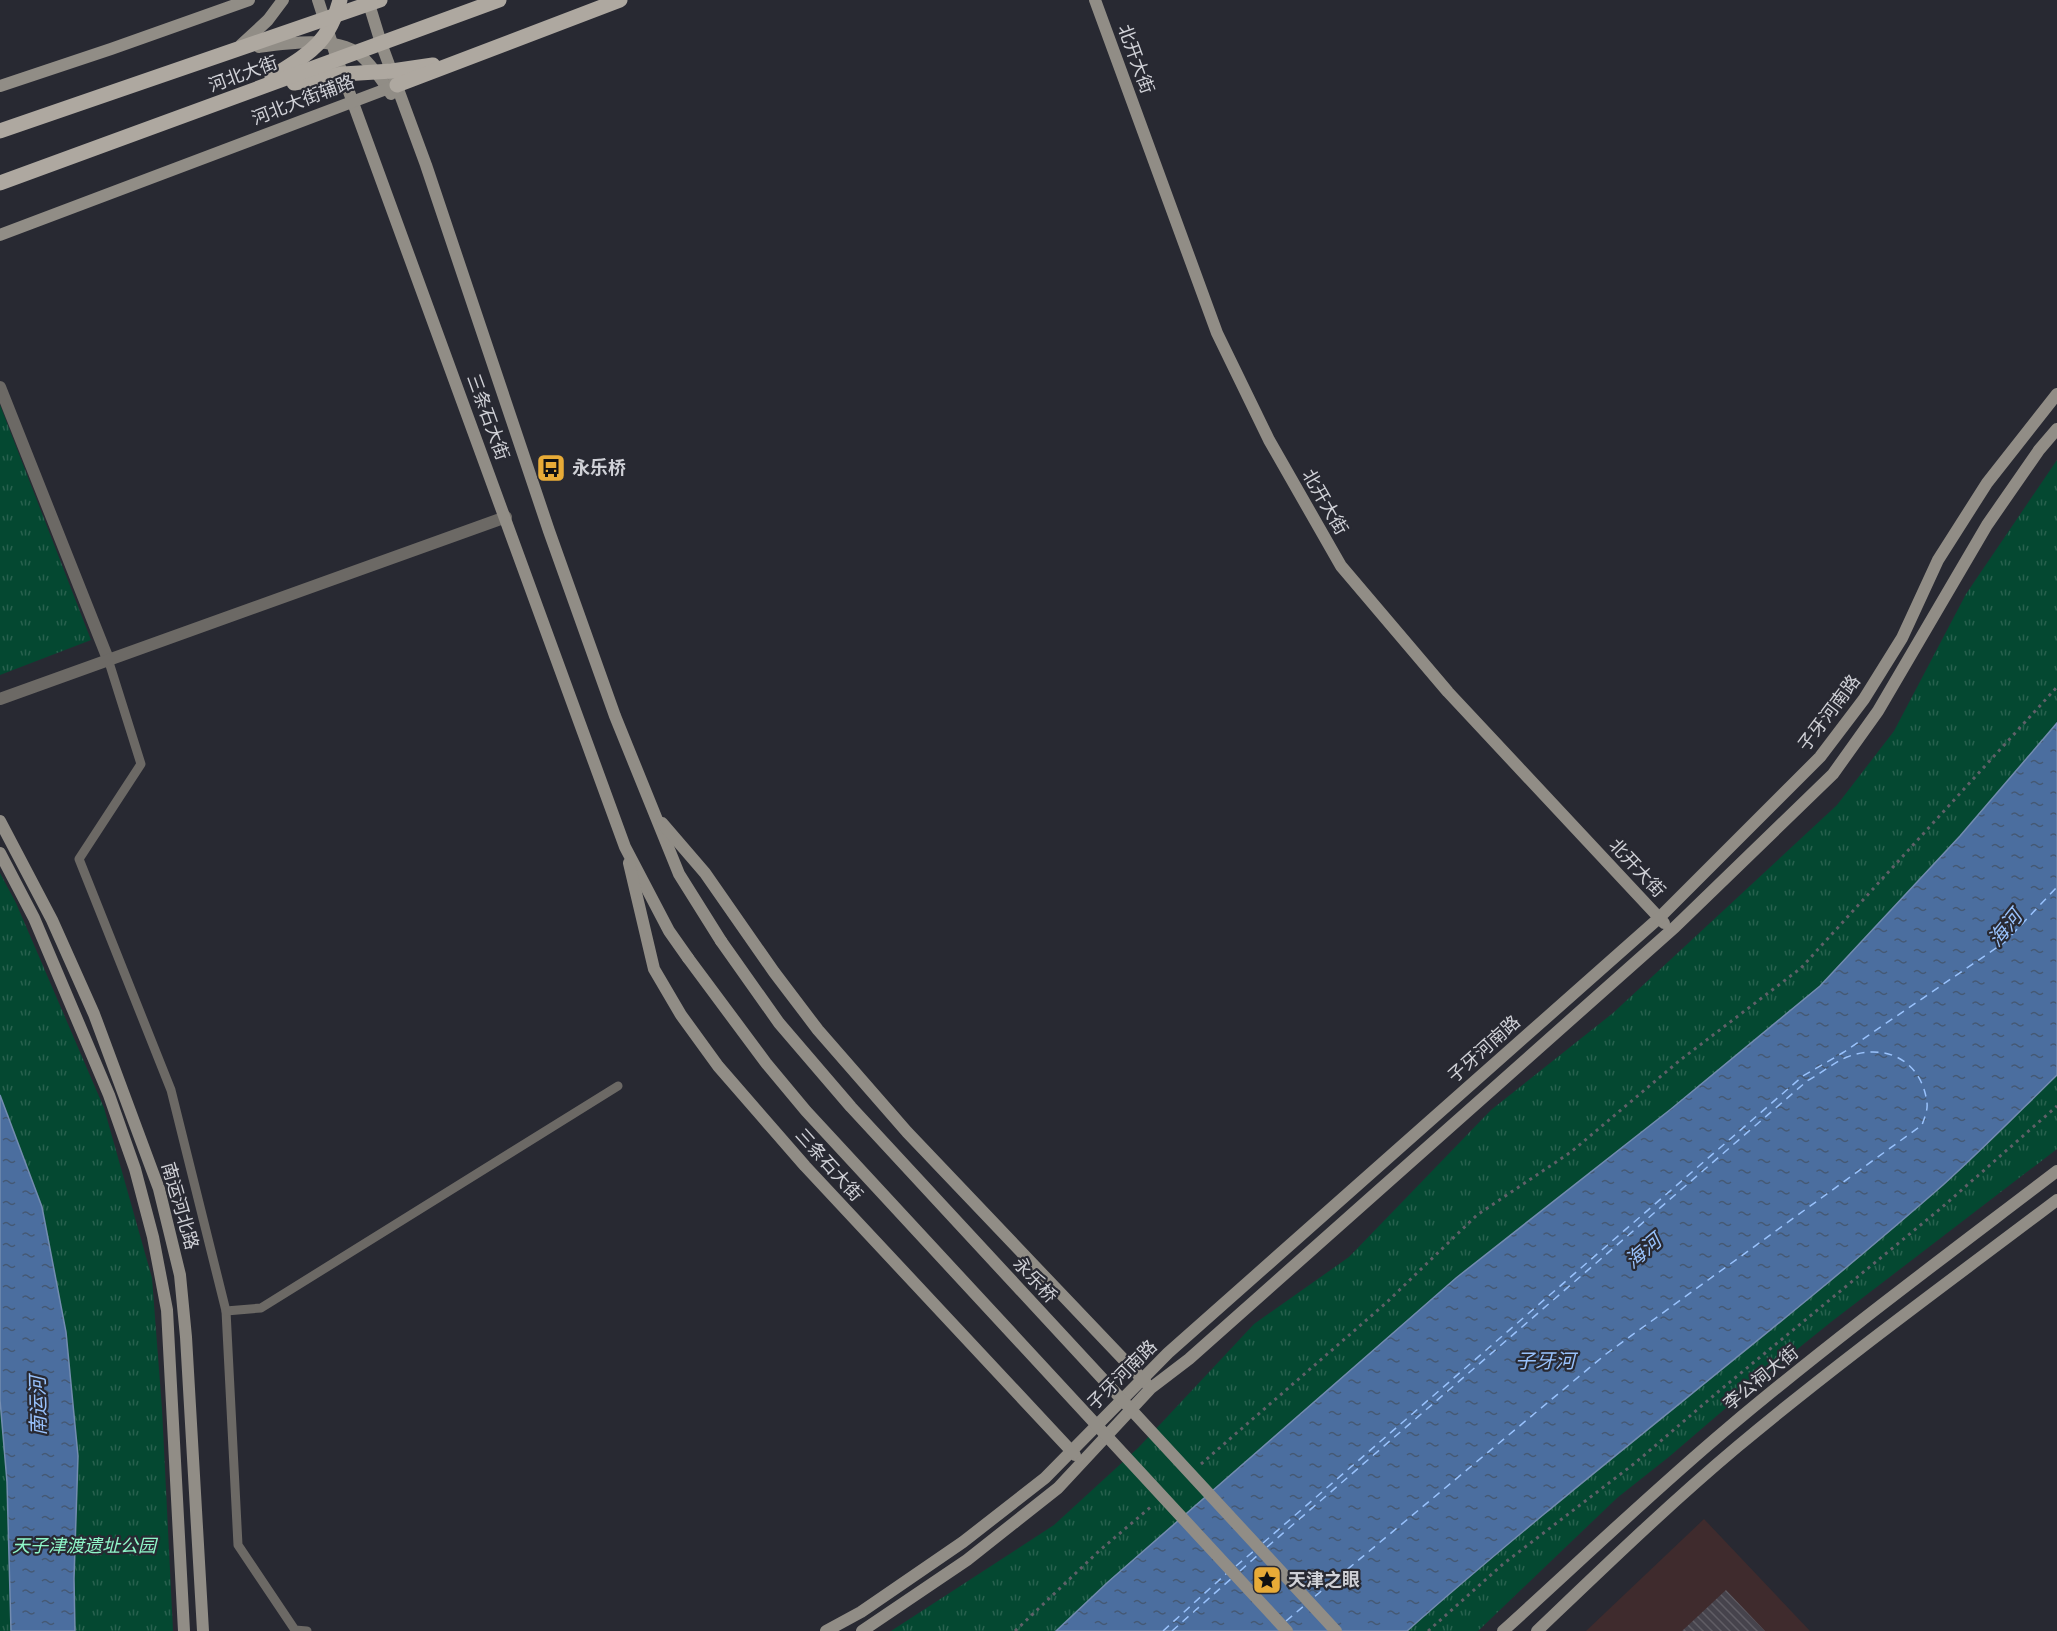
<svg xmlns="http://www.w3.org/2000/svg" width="2057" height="1631" font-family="'Libre Baskerville','Noto Sans SC',serif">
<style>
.commercial{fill:#3f2b2d}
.grass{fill:url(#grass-tufts)}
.water{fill:url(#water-ripples);stroke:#738cb0;stroke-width:1.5}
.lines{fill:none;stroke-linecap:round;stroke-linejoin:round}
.ferry{stroke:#99c2fc;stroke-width:1.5;stroke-dasharray:8 6;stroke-linecap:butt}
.building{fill:url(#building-back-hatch)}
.path{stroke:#5f6068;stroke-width:3;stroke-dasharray:3 4.5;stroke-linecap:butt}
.lane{stroke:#6c6965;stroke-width:9}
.street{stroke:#6c6965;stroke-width:12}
.secondary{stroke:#918d86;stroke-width:12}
.primary{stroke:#aea8a0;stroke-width:15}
.secondary-bridge{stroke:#918d86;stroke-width:12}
.labels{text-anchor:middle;stroke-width:4.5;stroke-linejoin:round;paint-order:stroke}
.street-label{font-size:18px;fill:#d0d1d7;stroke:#282932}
.poi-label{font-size:18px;font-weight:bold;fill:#d0d1d7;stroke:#282932;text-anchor:start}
.park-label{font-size:18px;font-style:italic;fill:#8ff7c9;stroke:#282932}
.water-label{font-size:20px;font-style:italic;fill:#99c2fc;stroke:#282932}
</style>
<defs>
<pattern id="grass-tufts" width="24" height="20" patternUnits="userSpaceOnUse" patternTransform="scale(1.5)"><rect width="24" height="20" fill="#044831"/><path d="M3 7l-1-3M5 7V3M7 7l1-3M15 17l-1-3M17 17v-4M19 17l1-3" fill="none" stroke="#28614e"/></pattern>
<pattern id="water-ripples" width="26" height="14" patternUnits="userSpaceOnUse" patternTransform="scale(1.5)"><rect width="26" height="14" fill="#4b6e9f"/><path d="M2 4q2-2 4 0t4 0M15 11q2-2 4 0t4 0" fill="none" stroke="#455974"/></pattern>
<pattern id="building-back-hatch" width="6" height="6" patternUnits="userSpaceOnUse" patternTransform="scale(1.5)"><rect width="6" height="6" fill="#46434c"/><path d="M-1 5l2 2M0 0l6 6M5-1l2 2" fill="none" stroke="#605d65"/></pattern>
</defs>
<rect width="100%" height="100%" fill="#282932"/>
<path class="commercial" d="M1704,1519L1810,1631H1586Z"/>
<g class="grass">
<path d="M0,405L91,640L0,675Z"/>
<path d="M2057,460V1149L1831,1322L1748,1389L1670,1456L1617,1498L1478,1631H891L1054,1525L1138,1448L1254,1324L1349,1257L1491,1110L1613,1013L1837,805L1894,731L1966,594Z"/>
<path d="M0,873L16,903L104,1108L152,1278L162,1409L173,1631H0Z"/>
</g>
<g class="water">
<path d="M2057,723V1075C2019,1112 1982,1150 1943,1185C1768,1338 1581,1477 1407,1631H1056L1108,1582L1456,1278L1671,1109L1820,986L1960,836Z"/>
<path d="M0,1095L42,1207L66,1332L78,1456L74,1579L75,1631H11L7,1482L0,1400Z"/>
</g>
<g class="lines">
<g class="ferry">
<path d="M1263,1543L1803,1076L1844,1052L2005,942L2057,887"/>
<path d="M1267,1547L1807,1081C1820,1074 1833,1063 1847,1057C1886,1042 1922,1061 1927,1103C1928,1110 1924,1119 1922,1125L1606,1354L1313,1598"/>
<path d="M1236,1566L1255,1550"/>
<path d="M1240,1571L1259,1554"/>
<path d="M1286,1621L1305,1605"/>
<path d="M1163,1631L1227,1573"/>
<path d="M1172,1631L1232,1578"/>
</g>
</g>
<path class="building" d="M1726,1590L1765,1631H1682Z"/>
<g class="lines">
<g class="path">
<path d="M1201,1464L1386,1303L1477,1215L1571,1152L1679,1061L1801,968L2057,687"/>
<path d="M1015,1631L1099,1551L1153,1505"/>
<path d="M1428,1631L1503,1564L1635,1463L1719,1391L1940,1209L2057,1106"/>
</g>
<g class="lane">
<path d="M108,659L141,764L79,859L171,1090L226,1311L238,1545L295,1630L307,1631"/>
<path d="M226,1311L261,1308L618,1086"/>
</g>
<g class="street">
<path d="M0,387L108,659"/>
<path d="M0,699L506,517"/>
</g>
<g class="secondary">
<path d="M318,0L337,59L625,847L669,931L688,958"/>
<path d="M1095,0L1217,333L1269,440L1341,566L1448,692L1664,923"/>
<path d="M369,4L381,43L426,165L549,531L615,716L679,874L721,941"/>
<path d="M241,45L268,20L283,0"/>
<path d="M259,47C287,43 335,36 359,54C371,64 382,80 391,94"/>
<path d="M0,86L111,49L249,0"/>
<path d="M0,235L397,85"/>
<path d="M0,821L52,920L94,1014L159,1189L180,1275L186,1337L203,1631"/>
<path d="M662,823L705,873L774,972L818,1030L907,1132L1146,1383"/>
<path d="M0,853L34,918L109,1095L135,1169L153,1237L167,1310L184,1631"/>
<path d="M629,863L654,969L681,1015L718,1066L805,1166L1075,1455"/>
<path d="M826,1631L861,1612L963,1542L1045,1478L1168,1353L1659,918L1820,757L1864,699L1902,638L1938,560L1987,483L2057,394"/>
<path d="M862,1631L967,1560L1058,1488L1151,1388L1189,1359L1675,927L1833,774L1878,711L1987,525L2039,450L2057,429"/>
<path d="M1503,1631C1578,1563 1651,1493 1728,1428C1835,1338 1947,1255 2057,1171"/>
<path d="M1537,1631C1603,1568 1668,1505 1737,1447C1841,1360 1950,1281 2057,1200"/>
</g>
<g class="primary">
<path d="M272,77C308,54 329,44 340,0"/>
<path d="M294,83L343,74L392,71L433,65"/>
<path d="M397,85L620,0"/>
<path d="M0,131L380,0"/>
<path d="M0,183L499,0"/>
</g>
<g class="secondary-bridge">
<path d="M721,941L779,1023L851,1107L1336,1631"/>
<path d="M688,958L766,1063L806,1111L1287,1631"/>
</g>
</g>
<defs>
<g id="bus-square" transform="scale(1.5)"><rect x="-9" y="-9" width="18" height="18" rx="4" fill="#e8ab37" stroke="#282932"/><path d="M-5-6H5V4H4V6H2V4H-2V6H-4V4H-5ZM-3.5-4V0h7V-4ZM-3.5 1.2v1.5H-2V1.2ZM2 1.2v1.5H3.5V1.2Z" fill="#111"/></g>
<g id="sight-square" transform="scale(1.5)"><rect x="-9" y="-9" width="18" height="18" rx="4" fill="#e8ab37" stroke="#282932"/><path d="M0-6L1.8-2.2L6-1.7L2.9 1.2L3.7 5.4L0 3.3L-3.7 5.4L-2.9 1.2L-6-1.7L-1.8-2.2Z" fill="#111"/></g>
</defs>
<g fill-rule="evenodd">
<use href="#bus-square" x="551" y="468"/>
<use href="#sight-square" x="1267" y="1580"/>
</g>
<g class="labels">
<g class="street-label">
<text transform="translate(1136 59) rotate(70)" y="6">北开大街</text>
<text transform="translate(243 74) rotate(-20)" y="6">河北大街</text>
<text transform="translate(303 100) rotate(-21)" y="6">河北大街辅路</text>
<text transform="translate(488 417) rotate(70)" y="6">三条石大街</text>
<text transform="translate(1325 502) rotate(60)" y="6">北开大街</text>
<text transform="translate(1829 713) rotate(-53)" y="6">子牙河南路</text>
<text transform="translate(1637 868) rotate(47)" y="6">北开大街</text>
<text transform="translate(1484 1049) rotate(-42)" y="6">子牙河南路</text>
<text transform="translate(829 1165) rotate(48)" y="6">三条石大街</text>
<text transform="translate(180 1206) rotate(74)" y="6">南运河北路</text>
<text transform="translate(1035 1280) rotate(47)" y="6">永乐桥</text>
<text transform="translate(1122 1375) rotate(-45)" y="6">子牙河南路</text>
<text transform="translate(1761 1378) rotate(-39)" y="6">李公祠大街</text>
</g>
<g class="poi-label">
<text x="572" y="474">永乐桥</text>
<text x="1288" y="1586">天津之眼</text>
</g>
<g class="park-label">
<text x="84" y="1552">天子津渡遗址公园</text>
</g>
<g class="water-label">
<text transform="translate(2005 928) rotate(-51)" y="7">海河</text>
<text transform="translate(1643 1251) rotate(-40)" y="7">海河</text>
<text x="1545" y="1368">子牙河</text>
<text transform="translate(38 1406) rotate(-91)" y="7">南运河</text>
</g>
</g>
</svg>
